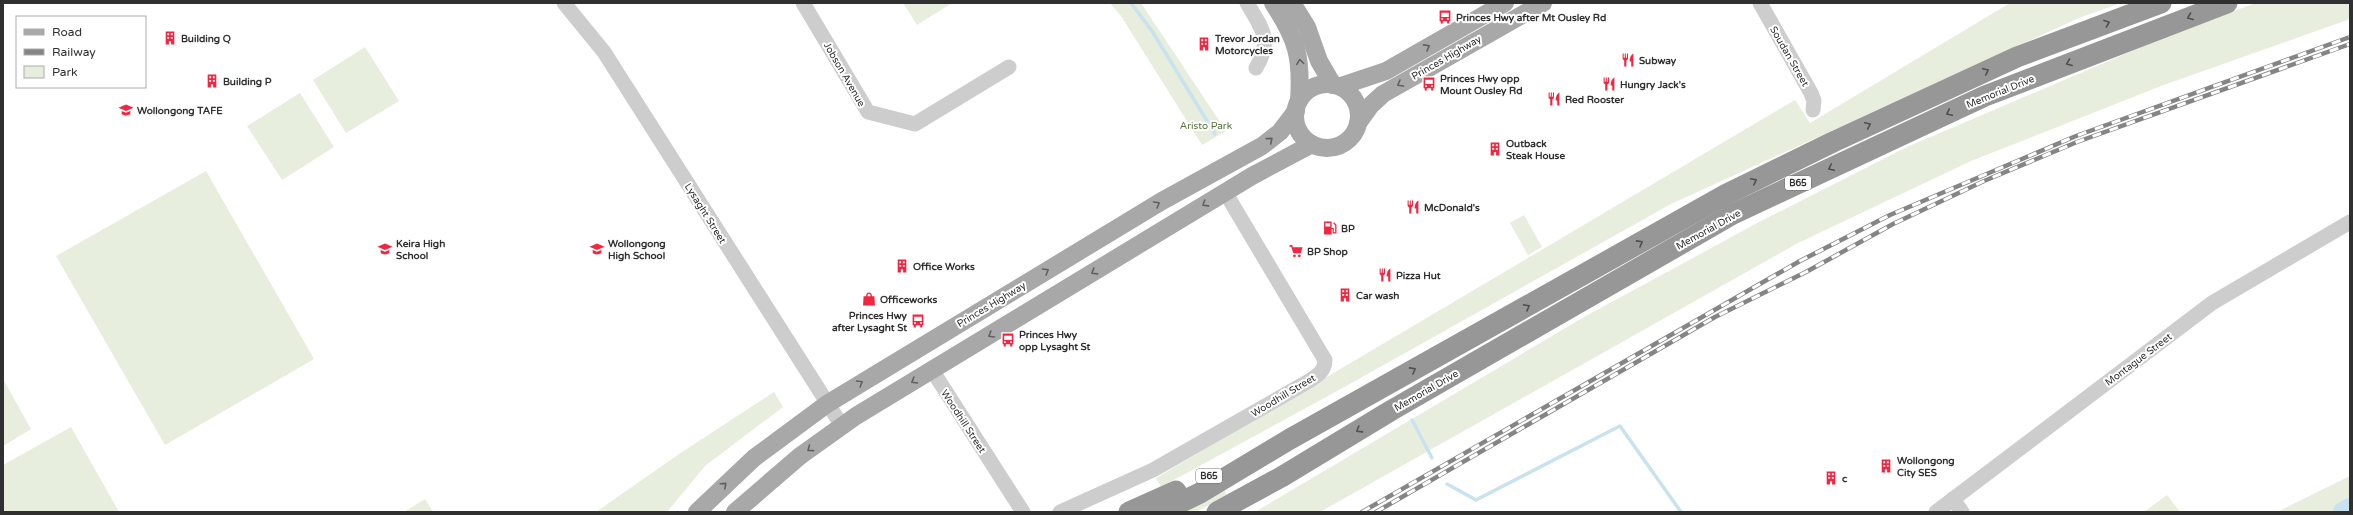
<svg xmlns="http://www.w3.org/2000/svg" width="2353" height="515" font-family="'Varela Round',sans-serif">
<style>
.green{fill:#e7eedd}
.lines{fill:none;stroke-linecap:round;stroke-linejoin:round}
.stream{stroke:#c8e2ef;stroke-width:3.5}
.river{stroke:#c8e2ef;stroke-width:22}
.minor{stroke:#cdcdcd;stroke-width:15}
.major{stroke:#a8a8a8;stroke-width:18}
.highway{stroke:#979797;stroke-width:21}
.rail-casing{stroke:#858585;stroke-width:4.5}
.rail{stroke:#fff;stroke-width:3;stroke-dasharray:9;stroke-linecap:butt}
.oneway{stroke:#4f4f4f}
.oneway2{stroke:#606060}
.labels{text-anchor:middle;stroke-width:4;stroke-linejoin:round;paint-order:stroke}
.shield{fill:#fff;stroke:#6e6e6e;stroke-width:1}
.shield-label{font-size:9px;font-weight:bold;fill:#303030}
.poi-label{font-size:10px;font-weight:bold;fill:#303030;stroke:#fff;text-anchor:start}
.street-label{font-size:10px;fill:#303030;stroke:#fff}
.park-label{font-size:10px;fill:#556f39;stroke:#fff}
</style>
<rect width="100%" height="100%" fill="#fff"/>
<g class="green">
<path d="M903,3H952L917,25Z"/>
<path d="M1110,3H1141L1226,131L1202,145L1121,16Z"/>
<path d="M2010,3H2121L2079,18L1671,204L1339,390L1161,487L1156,478L1795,100L1810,123Z"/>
<path d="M2256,3H2350V19L2161,86L1971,161L1798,243L1320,512H1255L1584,317L1761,221L1907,147L2179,31Z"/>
<path d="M365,47L399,101L346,133L313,80Z"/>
<path d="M300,93L334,147L282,180L247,126Z"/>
<path d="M206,171L314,359L165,445L56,256Z"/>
<path d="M1524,215L1542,247L1528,255L1510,223Z"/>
<path d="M3,379L31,429L3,446Z"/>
<path d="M774,392L783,407L705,466L667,512H596L679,454Z"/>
<path d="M71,427L119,512H3V465Z"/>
<path d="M2350,476V512H2277Z"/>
<path d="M1222,487L1227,495L1196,512H1173Z"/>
<path d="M2167,495L2180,512H2144Z"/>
<path d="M425,499L433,512H404Z"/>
</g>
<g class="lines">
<g class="stream">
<path d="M1131,3L1152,31L1215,134"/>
<path d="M1412,420L1432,458"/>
<path d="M1447,484L1476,500L1620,426L1681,512"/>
</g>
<path class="river" d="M2344,512L2350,509"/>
<g class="minor">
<path d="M564,3L604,52L842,426"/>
<path d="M803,3L868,112L915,124L1009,67"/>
<path d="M1247,3C1262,29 1273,39 1256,68"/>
<path d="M1760,3L1811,93L1814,101L1813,110"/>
<path d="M932,370L1023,512"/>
<path d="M1953,499L1962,512"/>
<path d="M1060,512L1153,470L1309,381C1318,375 1325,371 1325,360L1225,192"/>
<path d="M1936,512L2212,303L2350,222"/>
</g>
<g class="major">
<path d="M1273,3C1297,40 1302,57 1299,101"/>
<path d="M1292,3L1307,27L1319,61L1333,85"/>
<circle cx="1327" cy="116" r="32"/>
<path d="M1341,86L1386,71L1505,3"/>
<path d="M1358,123L1371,105L1383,94L1543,3"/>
<path d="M697,512L754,458L827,404L1162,201L1262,146L1280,132L1296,111"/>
<path d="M735,512L800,456L856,416L1252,176L1312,144"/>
</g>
<g class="highway">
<path d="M1129,512L1176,491"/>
<path d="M1161,512L1200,493L1290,439L1725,195L1833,142L2017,57L2161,3"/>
<path d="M1217,512L1283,476L1392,410L1733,214L1985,96L2227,3"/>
</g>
<g class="rail-casing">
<g id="rail">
<path d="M1362,512L1800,261L1890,215L2076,136L2350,37"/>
<path d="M1376,512L1715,317L1806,272L1893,224L1984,181L2077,142L2350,44"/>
</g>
</g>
<use href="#rail" class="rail"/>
</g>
<defs><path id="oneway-chevron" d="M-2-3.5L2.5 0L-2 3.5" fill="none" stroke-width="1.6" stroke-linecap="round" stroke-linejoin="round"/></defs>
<g class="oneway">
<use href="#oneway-chevron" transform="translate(2190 17) rotate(159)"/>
<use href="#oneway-chevron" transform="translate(2107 23) rotate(-20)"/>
<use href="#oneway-chevron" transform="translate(2069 63) rotate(159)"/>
<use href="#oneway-chevron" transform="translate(1986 71) rotate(-25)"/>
<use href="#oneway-chevron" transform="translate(1949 113) rotate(155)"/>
<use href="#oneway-chevron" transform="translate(1868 125) rotate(-25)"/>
<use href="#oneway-chevron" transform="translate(1831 168) rotate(155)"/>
<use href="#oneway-chevron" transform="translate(1754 181) rotate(-27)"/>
<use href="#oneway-chevron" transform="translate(1640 243) rotate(-29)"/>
<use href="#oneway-chevron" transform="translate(1527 307) rotate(-29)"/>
<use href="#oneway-chevron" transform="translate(1413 370) rotate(-29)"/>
<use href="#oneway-chevron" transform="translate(1359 430) rotate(148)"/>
</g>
<g class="oneway2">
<use href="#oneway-chevron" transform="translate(1427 47) rotate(-29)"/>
<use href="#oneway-chevron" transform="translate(1300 62) rotate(-98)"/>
<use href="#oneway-chevron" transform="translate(1400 84) rotate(150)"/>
<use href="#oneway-chevron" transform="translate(1270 140) rotate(-40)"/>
<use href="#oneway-chevron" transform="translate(1157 204) rotate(-31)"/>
<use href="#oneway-chevron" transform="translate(1205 204) rotate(148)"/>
<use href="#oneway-chevron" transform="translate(1046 271) rotate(-31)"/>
<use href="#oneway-chevron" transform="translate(1094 272) rotate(148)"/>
<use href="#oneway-chevron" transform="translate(991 335) rotate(149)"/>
<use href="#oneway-chevron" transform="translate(914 381) rotate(149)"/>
<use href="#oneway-chevron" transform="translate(860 383) rotate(-31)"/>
<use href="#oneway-chevron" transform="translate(810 449) rotate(143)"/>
<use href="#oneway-chevron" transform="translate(724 485) rotate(-42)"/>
</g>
<defs>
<g id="bus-bare" transform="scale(1.08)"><path d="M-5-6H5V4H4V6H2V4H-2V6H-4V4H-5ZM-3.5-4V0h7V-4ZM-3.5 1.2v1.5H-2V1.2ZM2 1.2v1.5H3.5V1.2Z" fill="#f22640" stroke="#fff" stroke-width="2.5" paint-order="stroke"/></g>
<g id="building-bare" transform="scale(1.08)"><path d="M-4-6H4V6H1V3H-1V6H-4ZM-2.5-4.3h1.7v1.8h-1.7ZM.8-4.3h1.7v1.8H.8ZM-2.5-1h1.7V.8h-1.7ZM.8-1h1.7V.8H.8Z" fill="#f22640" stroke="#fff" stroke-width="2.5" paint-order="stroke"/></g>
<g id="restaurant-bare" transform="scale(1.08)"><path d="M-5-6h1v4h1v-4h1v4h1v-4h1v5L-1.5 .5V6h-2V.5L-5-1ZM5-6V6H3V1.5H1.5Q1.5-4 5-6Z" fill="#f22640" stroke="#fff" stroke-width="2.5" paint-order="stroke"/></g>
<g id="university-bare" transform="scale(1.08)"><path d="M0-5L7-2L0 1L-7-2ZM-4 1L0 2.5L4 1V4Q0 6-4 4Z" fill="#f22640" stroke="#fff" stroke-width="2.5" paint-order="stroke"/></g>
<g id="fuel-bare" transform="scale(1.08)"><path d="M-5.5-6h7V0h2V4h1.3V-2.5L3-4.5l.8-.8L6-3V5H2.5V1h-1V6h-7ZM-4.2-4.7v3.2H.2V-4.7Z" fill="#f22640" stroke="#fff" stroke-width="2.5" paint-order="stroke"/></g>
<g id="school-bare" transform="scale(1.08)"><path d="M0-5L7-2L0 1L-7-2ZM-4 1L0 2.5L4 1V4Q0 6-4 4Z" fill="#f22640" stroke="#fff" stroke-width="2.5" paint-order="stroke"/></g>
<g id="supermarket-bare" transform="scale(1.08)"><path d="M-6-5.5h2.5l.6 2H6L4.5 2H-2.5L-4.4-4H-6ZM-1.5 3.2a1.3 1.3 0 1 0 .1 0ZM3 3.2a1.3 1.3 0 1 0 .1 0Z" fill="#f22640" stroke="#fff" stroke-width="2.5" paint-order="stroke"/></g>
<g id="shop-bare" transform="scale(1.08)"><path d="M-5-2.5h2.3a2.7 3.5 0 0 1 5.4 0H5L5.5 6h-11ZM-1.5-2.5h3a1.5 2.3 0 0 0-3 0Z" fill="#f22640" stroke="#fff" stroke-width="2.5" paint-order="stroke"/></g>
</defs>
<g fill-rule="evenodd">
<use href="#bus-bare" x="1445" y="17"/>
<use href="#building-bare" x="170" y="38"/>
<use href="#building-bare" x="1204" y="44"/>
<use href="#restaurant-bare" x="1628" y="60"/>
<use href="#building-bare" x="212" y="81"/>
<use href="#bus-bare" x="1429" y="84"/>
<use href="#restaurant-bare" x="1609" y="84"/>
<use href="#restaurant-bare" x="1554" y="99"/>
<use href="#university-bare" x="126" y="110"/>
<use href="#building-bare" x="1495" y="149"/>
<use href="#restaurant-bare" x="1413" y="207"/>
<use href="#fuel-bare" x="1330" y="228"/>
<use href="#school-bare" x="385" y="249"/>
<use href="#school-bare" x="597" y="249"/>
<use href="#supermarket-bare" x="1296" y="251"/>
<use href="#building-bare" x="902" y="266"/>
<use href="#restaurant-bare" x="1385" y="275"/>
<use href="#building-bare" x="1345" y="295"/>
<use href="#shop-bare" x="869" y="299"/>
<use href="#bus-bare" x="918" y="321"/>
<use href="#bus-bare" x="1008" y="340"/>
<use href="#building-bare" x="1886" y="466"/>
<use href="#building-bare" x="1831" y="478"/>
</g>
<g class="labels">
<g class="shield">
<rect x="1785" y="176" width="26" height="14" rx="3"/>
<rect x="1196" y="469" width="26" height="14" rx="3"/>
</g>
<g class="shield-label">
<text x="1798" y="186">B65</text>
<text x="1209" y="479">B65</text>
</g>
<g class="poi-label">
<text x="1456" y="21">Princes Hwy after Mt Ousley Rd</text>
<text x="181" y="42">Building Q</text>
<text x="1215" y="42">Trevor Jordan<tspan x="1215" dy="12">Motorcycles</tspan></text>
<text x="1639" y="64">Subway</text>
<text x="1440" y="82">Princes Hwy opp<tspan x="1440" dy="12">Mount Ousley Rd</tspan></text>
<text x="223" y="85">Building P</text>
<text x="1620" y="88">Hungry Jack's</text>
<text x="1565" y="103">Red Rooster</text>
<text x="137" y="114">Wollongong TAFE</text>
<text x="1506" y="147">Outback<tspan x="1506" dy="12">Steak House</tspan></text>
<text x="1424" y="211">McDonald's</text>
<text x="1341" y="232">BP</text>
<text x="396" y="247">Keira High<tspan x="396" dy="12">School</tspan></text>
<text x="608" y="247">Wollongong<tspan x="608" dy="12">High School</tspan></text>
<text x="1307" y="255">BP Shop</text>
<text x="913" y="270">Office Works</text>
<text x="1396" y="279">Pizza Hut</text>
<text x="1356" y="299">Car wash</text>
<text x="880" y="303">Officeworks</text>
<text x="907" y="319" text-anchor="end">Princes Hwy<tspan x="907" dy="12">after Lysaght St</tspan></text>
<text x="1019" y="338">Princes Hwy<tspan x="1019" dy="12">opp Lysaght St</tspan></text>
<text x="1897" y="464">Wollongong<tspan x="1897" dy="12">City SES</tspan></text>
<text x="1842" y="482">c</text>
</g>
<g class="street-label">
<text transform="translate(1790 56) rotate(60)" y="4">Soudan Street</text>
<text transform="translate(1446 57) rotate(-30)" y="4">Princes Highway</text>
<text transform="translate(845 74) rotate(60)" y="4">Jobson Avenue</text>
<text transform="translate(2000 91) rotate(-22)" y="4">Memorial Drive</text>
<text transform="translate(706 213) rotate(58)" y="4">Lysaght Street</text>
<text transform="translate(1708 229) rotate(-29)" y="4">Memorial Drive</text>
<text transform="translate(991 304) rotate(-31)" y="4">Princes Highway</text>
<text transform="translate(2138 359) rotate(-37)" y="4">Montague Street</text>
<text transform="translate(1426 390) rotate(-30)" y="4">Memorial Drive</text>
<text transform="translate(1283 395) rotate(-31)" y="4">Woodhill Street</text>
<text transform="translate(964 421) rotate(57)" y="4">Woodhill Street</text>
</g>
<g class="park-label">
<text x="1206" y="129">Aristo Park</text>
</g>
</g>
<rect width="2353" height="515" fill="none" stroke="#303030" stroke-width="8"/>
<rect x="16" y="16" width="130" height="72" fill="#ffffff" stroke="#acacac"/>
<rect x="24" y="29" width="20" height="6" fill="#a8a8a8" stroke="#acacac"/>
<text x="52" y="36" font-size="12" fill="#303030">Road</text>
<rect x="24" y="49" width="20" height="6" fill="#858585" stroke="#acacac"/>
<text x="52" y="56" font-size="12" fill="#303030">Railway</text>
<rect x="24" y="66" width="20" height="12" fill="#e7eedd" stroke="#acacac"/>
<text x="52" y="76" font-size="12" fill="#303030">Park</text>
</svg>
